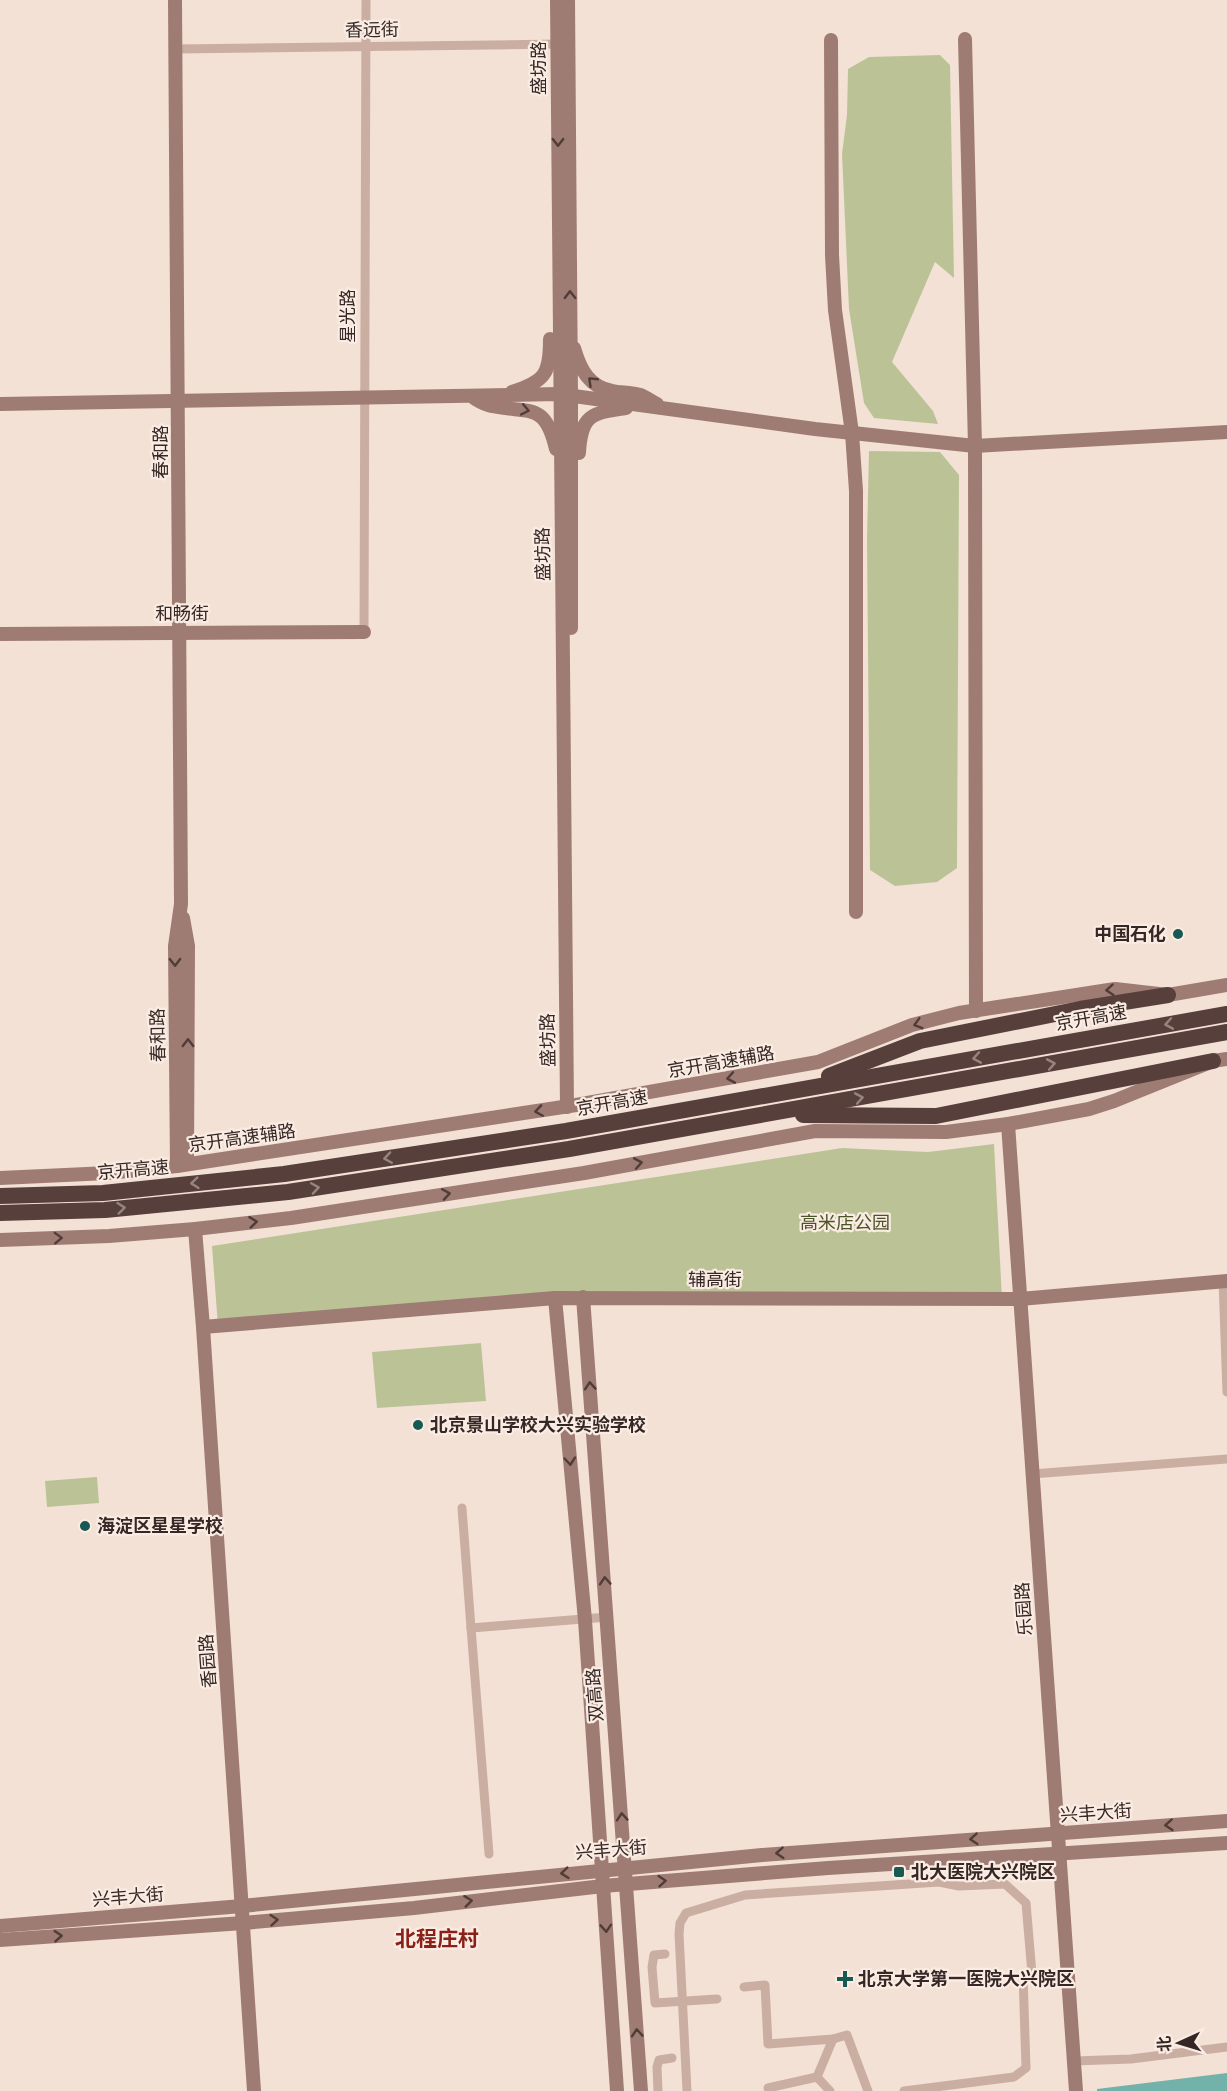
<svg xmlns="http://www.w3.org/2000/svg" width="1227" height="2091" font-family="'Exo 2','Noto Sans SC',sans-serif">
<style>
.green{fill:#bbc396}
.water{fill:#73b2aa}
.lines{fill:none;stroke-linecap:round;stroke-linejoin:round}
.street{stroke:#cbaea2;stroke-width:9}
.secondary{stroke:#9f7c73;stroke-width:14}
.highway{stroke:#573f3b;stroke-width:16}
.oneway{stroke:#503c38}
.oneway2{stroke:#98847e}
.poi-dot{fill:#175a53;stroke:#faece3;stroke-width:2}
.labels{text-anchor:middle;stroke-width:4.5;stroke-linejoin:round;paint-order:stroke}
.street-label{font-size:18px;fill:#352725;stroke:#faece3}
.poi-label{font-size:18px;font-weight:bold;fill:#352725;stroke:#faece3;text-anchor:start}
.park-label{font-size:18px;fill:#4c5527;stroke:#faece3}
.quarter-label{font-size:21px;font-weight:bold;fill:#8a2018;stroke:#faece3}
</style>
<rect width="100%" height="100%" fill="#f3e1d6"/>
<g class="green">
<path d="M940,55L950,65L954,278L935,262L892,362L933,411L938,424L874,418L864,403L849,309L842,154L847,115L848,69L869,57Z"/>
<path d="M869,451L940,452L959,475L957,868L937,882L895,886L870,870L867,539Z"/>
<path d="M994,1144L1002,1299L618,1298L218,1326L212,1246L842,1148L928,1152Z"/>
<path d="M481,1343L486,1401L377,1408L372,1352Z"/>
<path d="M97,1477L99,1503L47,1507L45,1481Z"/>
</g>
<path class="water" d="M1227,2073V2091H1097V2089Z"/>
<g class="lines">
<g class="street">
<path d="M176,49L560,44"/>
<path d="M364,632L366,0"/>
<path d="M1223,1281L1227,1392"/>
<path d="M1032,1474L1227,1459"/>
<path d="M462,1508L471,1628L608,1617"/>
<path d="M471,1628L489,1854"/>
<path d="M665,1954L654,1955L652,1967L655,2003L717,1999"/>
<path d="M744,1987L765,1985L768,2044L833,2039L817,2077"/>
<path d="M833,2039L847,2035L868,2091"/>
<path d="M1074,2061L1131,2059L1227,2047"/>
<path d="M768,2088L817,2077L830,2091"/>
<path d="M658,2091L657,2067L659,2060L672,2058"/>
<path d="M687,2091L679,1934L680,1923L686,1913L745,1895L939,1882L959,1886L1005,1884L1026,1903L1032,1974L1023,1975L1026,2068L1014,2077L904,2091"/>
</g>
<g class="secondary">
<path d="M175,0L181,904L175,946L177,1166"/>
<path d="M557,0L567,1107"/>
<path d="M568,0L571,396V628"/>
<path d="M965,39L975,446L976,1011"/>
<path d="M831,40L832,255L835,310L852,433L856,491V912"/>
<path d="M574,348C580,369 589,387 612,391C621,393 631,392 640,395C646,397 652,402 657,404"/>
<path d="M512,392C546,381 550,373 550,339"/>
<path d="M474,398C479,401 485,405 492,406C529,414 545,401 556,449"/>
<path d="M0,404L559,394L815,429L975,446L1227,432"/>
<path d="M579,453C581,415 591,413 626,408"/>
<path d="M0,634L364,632"/>
<path d="M183,918L188,946L187,1164"/>
<path d="M1008,1124L1076,2091"/>
<path d="M0,1178L108,1173L177,1166L576,1105L818,1062L912,1025L959,1013L1115,989L1168,995L1227,985"/>
<path d="M195,1229L203,1327L254,2091"/>
<path d="M0,1240L109,1236L195,1229L291,1218L584,1173L815,1131L946,1132L1008,1124L1089,1109L1114,1101L1213,1061L1227,1059"/>
<path d="M583,1297L641,2091"/>
<path d="M555,1298L585,1620L617,2091"/>
<path d="M203,1327L555,1298L1020,1299L1227,1281"/>
<path d="M0,1926L242,1906L762,1855L1227,1821"/>
<path d="M0,1940L243,1923L414,1908L603,1886L828,1868L1227,1843"/>
</g>
<g class="highway">
<path d="M829,1076L920,1041L1080,1009L1168,995"/>
<path d="M803,1115L936,1116L1213,1061"/>
<path d="M0,1196L103,1193L284,1174L566,1131L1227,1014"/>
<path d="M0,1213L105,1210L288,1192L569,1149L1227,1032"/>
</g>
</g>
<defs><path id="oneway-chevron" d="M-2-3.5L2.5 0L-2 3.5" fill="none" stroke-width="1.6" stroke-linecap="round" stroke-linejoin="round" transform="scale(1.5)"/></defs>
<g class="oneway">
<use href="#oneway-chevron" transform="translate(558 142) rotate(90)"/>
<use href="#oneway-chevron" transform="translate(570 295) rotate(-91)"/>
<use href="#oneway-chevron" transform="translate(592 381) rotate(-136)"/>
<use href="#oneway-chevron" transform="translate(525 410) rotate(12)"/>
<use href="#oneway-chevron" transform="translate(175 962) rotate(89)"/>
<use href="#oneway-chevron" transform="translate(1110 990) rotate(175)"/>
<use href="#oneway-chevron" transform="translate(918 1024) rotate(164)"/>
<use href="#oneway-chevron" transform="translate(188 1043) rotate(-90)"/>
<use href="#oneway-chevron" transform="translate(731 1078) rotate(170)"/>
<use href="#oneway-chevron" transform="translate(539 1111) rotate(171)"/>
<use href="#oneway-chevron" transform="translate(638 1163) rotate(-10)"/>
<use href="#oneway-chevron" transform="translate(446 1194) rotate(-9)"/>
<use href="#oneway-chevron" transform="translate(253 1222) rotate(-7)"/>
<use href="#oneway-chevron" transform="translate(58 1238) rotate(-2)"/>
<use href="#oneway-chevron" transform="translate(590 1386) rotate(-94)"/>
<use href="#oneway-chevron" transform="translate(570 1461) rotate(85)"/>
<use href="#oneway-chevron" transform="translate(605 1581) rotate(-94)"/>
<use href="#oneway-chevron" transform="translate(622 1817) rotate(-94)"/>
<use href="#oneway-chevron" transform="translate(1169 1825) rotate(176)"/>
<use href="#oneway-chevron" transform="translate(974 1839) rotate(176)"/>
<use href="#oneway-chevron" transform="translate(780 1853) rotate(176)"/>
<use href="#oneway-chevron" transform="translate(565 1873) rotate(174)"/>
<use href="#oneway-chevron" transform="translate(662 1881) rotate(-5)"/>
<use href="#oneway-chevron" transform="translate(468 1901) rotate(-7)"/>
<use href="#oneway-chevron" transform="translate(274 1920) rotate(-5)"/>
<use href="#oneway-chevron" transform="translate(606 1928) rotate(86)"/>
<use href="#oneway-chevron" transform="translate(58 1936) rotate(-4)"/>
<use href="#oneway-chevron" transform="translate(637 2033) rotate(-94)"/>
</g>
<g class="oneway2">
<use href="#oneway-chevron" transform="translate(1169 1024) rotate(170)"/>
<use href="#oneway-chevron" transform="translate(977 1058) rotate(170)"/>
<use href="#oneway-chevron" transform="translate(1051 1064) rotate(-10)"/>
<use href="#oneway-chevron" transform="translate(859 1098) rotate(-10)"/>
<use href="#oneway-chevron" transform="translate(388 1158) rotate(171)"/>
<use href="#oneway-chevron" transform="translate(195 1183) rotate(174)"/>
<use href="#oneway-chevron" transform="translate(315 1188) rotate(-9)"/>
<use href="#oneway-chevron" transform="translate(121 1208) rotate(-6)"/>
</g>
<g class="poi-dot">
<circle cx="1178" cy="934" r="6"/>
<circle cx="418" cy="1425" r="6"/>
<circle cx="85" cy="1526" r="6"/>
<rect x="893" y="1866" width="12" height="12" rx="3"/>
<path d="M842 1970h6v6h6v6h-6v6h-6v-6h-6v-6h6z"/>
</g>
<g class="labels">
<g class="street-label">
<text transform="translate(372 30) rotate(-1)" y="6">香远街</text>
<text transform="translate(539 68) rotate(-90)" y="6">盛坊路</text>
<text transform="translate(348 316) rotate(-90)" y="6">星光路</text>
<text transform="translate(161 452) rotate(-90)" y="6">春和路</text>
<text transform="translate(543 554) rotate(-91)" y="6">盛坊路</text>
<text x="182" y="620">和畅街</text>
<text transform="translate(1091 1018) rotate(-10)" y="6">京开高速</text>
<text transform="translate(158 1035) rotate(-91)" y="6">春和路</text>
<text transform="translate(548 1040) rotate(-91)" y="6">盛坊路</text>
<text transform="translate(721 1062) rotate(-10)" y="6">京开高速辅路</text>
<text transform="translate(612 1103) rotate(-10)" y="6">京开高速</text>
<text transform="translate(242 1138) rotate(-8)" y="6">京开高速辅路</text>
<text transform="translate(133 1170) rotate(-5)" y="6">京开高速</text>
<text x="715" y="1286">辅高街</text>
<text transform="translate(1024 1609) rotate(-94)" y="6">乐园路</text>
<text transform="translate(208 1661) rotate(-94)" y="6">香园路</text>
<text transform="translate(595 1695) rotate(-94)" y="6">双高路</text>
<text transform="translate(1096 1813) rotate(-4)" y="6">兴丰大街</text>
<text transform="translate(611 1850) rotate(-5)" y="6">兴丰大街</text>
<text transform="translate(128 1897) rotate(-5)" y="6">兴丰大街</text>
</g>
<g class="poi-label">
<text x="1166" y="940" text-anchor="end">中国石化</text>
<text x="430" y="1431">北京景山学校大兴实验学校</text>
<text x="97" y="1532">海淀区星星学校</text>
<text x="911" y="1878">北大医院大兴院区</text>
<text x="858" y="1985">北京大学第一医院大兴院区</text>
</g>
<g class="park-label">
<text x="845" y="1229">高米店公园</text>
</g>
<g class="quarter-label">
<text x="437" y="1946">北程庄村</text>
</g>
</g>
<g transform="translate(1179 2043) rotate(266)" stroke="#faece3" stroke-width="4.5" paint-order="stroke">
<path d="M0-4.5L10 22L0 15L-10 22Z" fill="#352725"/>
<text y="-9" font-size="16" font-weight="bold" text-anchor="middle" fill="#352725">北</text>
</g>
</svg>
